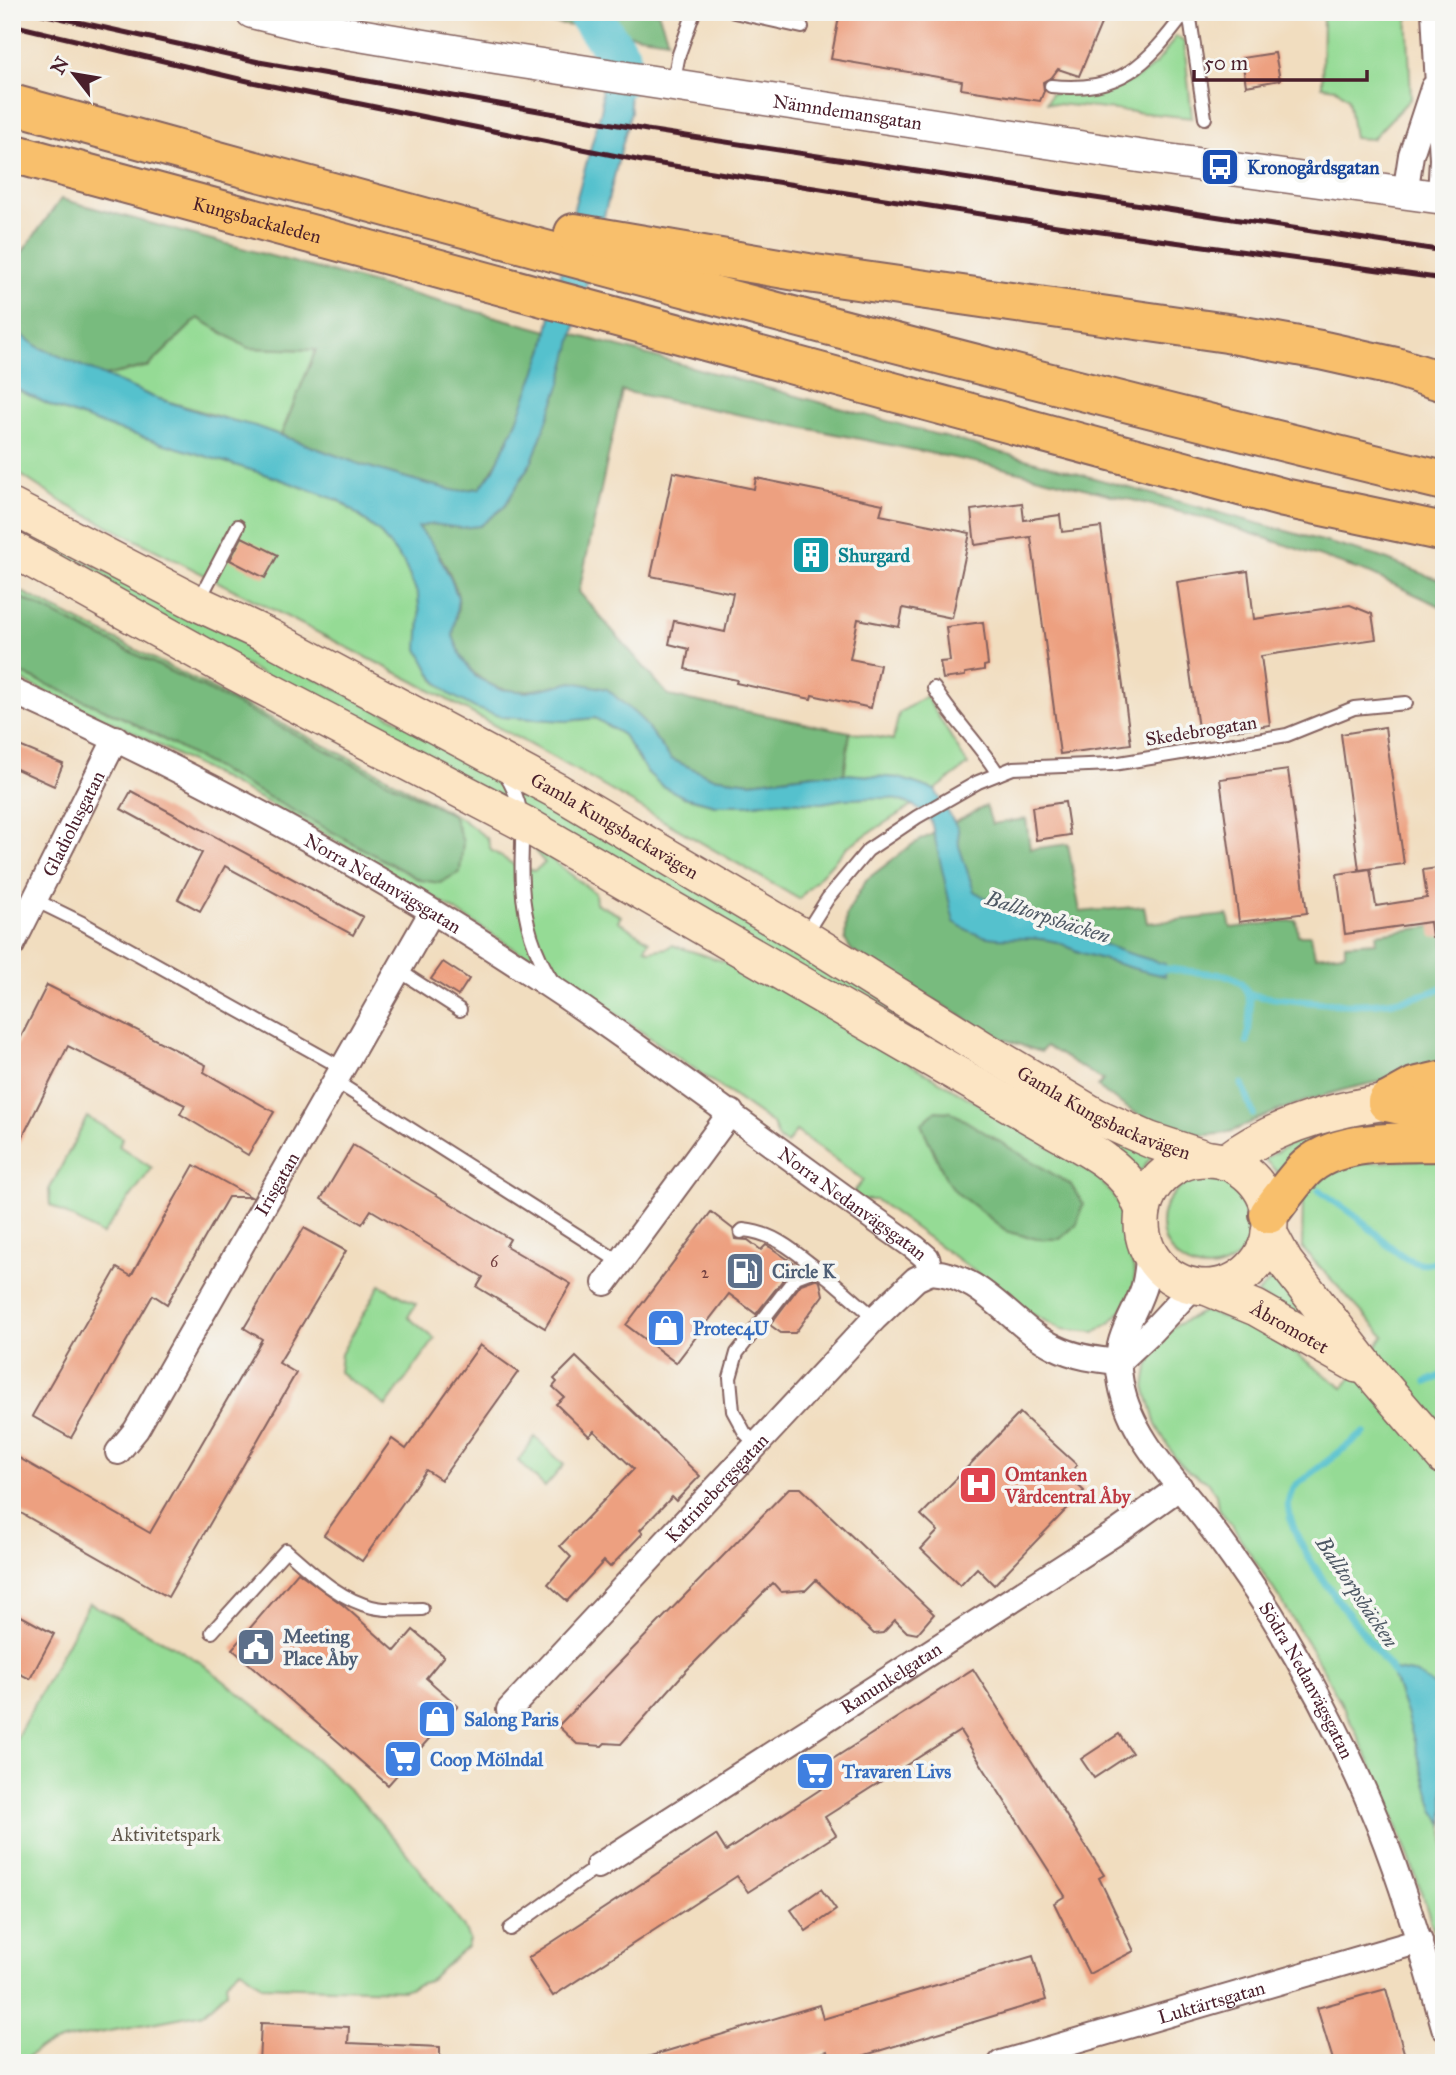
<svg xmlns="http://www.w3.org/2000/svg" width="1456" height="2075" font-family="'IM FELL Great Primer',serif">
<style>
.green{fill:#95db95;stroke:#707d60;stroke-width:2}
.forest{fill:#78bb7e;stroke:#616d54;stroke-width:2}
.water{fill:#54c1cd;stroke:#4f707c;stroke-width:2}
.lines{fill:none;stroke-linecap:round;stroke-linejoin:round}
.stream{stroke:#54c1cd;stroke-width:7}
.river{stroke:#54c1cd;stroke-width:42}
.building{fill:#eda080}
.service-casing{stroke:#84625f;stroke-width:16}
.minor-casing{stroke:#84625f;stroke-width:28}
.tertiary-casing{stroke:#84625f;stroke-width:35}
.secondary-casing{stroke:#84625f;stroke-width:38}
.trunk-casing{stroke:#84625f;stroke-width:42}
.motorway-casing{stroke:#84625f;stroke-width:42}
.service{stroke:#fff;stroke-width:12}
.minor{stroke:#fff;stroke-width:24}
.tertiary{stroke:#fff;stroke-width:32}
.secondary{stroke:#fce5c4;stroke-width:35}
.trunk{stroke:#f8bf6c;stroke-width:38}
.motorway{stroke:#f8bf6c;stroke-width:38}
.rail{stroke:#4a1f2b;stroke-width:5}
.labels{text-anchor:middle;stroke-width:7;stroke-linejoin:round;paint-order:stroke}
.number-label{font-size:16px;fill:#733f40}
.street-label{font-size:19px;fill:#4a1f2b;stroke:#f6f6f2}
.transit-label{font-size:19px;font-weight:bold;fill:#164399;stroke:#f6f6f2;text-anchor:start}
.culture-label{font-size:19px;font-weight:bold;fill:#0d838f;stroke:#f6f6f2;text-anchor:start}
.service-label{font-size:19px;font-weight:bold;fill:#4e5e75;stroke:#f6f6f2;text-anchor:start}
.shop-label{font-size:19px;font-weight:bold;fill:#366cbe;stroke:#f6f6f2;text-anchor:start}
.health-label{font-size:19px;font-weight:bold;fill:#be3a42;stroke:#f6f6f2;text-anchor:start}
.park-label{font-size:19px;fill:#60574b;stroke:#f6f6f2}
.water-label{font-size:21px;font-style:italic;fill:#4e5864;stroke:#f6f6f2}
</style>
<rect width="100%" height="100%" fill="#f6f6f2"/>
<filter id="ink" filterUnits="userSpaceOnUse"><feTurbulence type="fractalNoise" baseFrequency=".0143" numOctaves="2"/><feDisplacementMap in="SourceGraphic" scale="14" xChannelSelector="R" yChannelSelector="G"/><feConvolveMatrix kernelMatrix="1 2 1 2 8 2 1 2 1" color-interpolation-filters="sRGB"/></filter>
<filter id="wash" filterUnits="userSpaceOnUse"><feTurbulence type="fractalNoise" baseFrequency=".00686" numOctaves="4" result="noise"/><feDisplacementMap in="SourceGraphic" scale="28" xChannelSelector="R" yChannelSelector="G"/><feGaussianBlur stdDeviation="1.57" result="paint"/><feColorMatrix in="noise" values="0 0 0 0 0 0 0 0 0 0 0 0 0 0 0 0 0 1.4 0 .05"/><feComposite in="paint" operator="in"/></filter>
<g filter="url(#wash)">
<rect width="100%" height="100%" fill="#f1ddbf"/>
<g class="green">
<path d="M1323,12H1407L1411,98L1372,139L1354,138L1348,98L1335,88L1322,86Z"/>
<path d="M1176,36L1184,42L1192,118L1047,103L1051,93C1086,97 1130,89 1156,63C1164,55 1170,44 1176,36Z"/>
<path d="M198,318L248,348L316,350L281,435L153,397L104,376L149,366Z"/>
<path d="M12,387L56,408L274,477L340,501L379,532L404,563L418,595L420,618L419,649L434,680L449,694L502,717L567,721L595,718L623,735L647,772L684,797L715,805H746L779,801L822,803L843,799L869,798H891L913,805L847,847L799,899L565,764L415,682L65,504L12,469Z"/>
<path d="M12,524L455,749L1153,1155L1141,1171L70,566L12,532Z"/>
<path d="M12,587L379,773L462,819L487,838L491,850L513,864L534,871L545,863L535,851L538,849L595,893L596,903L621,916L618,921L649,941L645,948L649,951L667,948L672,945L748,969L1023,1130L1100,1179L1120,1205L1124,1218L1125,1242L1135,1272L1134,1286L1126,1304L1111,1322L1095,1332L1061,1329L1018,1307L981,1276L876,1200H862L853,1193L863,1180L796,1131L787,1144L779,1140L773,1124L616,1014L451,908L299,819L133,732L12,676V669L128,720L420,880L228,700L12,593Z"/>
<path d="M926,696L968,765L935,790L899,778L844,774L850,732L893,740L899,713Z"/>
<path d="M87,1117L123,1138L119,1146L152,1168L102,1235L50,1205L49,1190Z"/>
<path d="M1444,1122L1278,1173L1264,1159L1300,1139L1360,1123Z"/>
<path d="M1444,1158V1965C1414,1860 1374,1760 1321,1666C1294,1618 1262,1573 1233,1527L1218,1508L1216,1494L1208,1482L1189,1472L1175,1458L1156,1425L1145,1387L1148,1367L1155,1350L1171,1328L1204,1311L1265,1331L1343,1388L1384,1336L1302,1248L1303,1195L1329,1173L1362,1163Z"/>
<circle cx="1207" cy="1224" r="45"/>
<path d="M1272,1279L1336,1342L1257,1294Z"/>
<path d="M380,1285L416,1304L408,1317L435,1339L386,1406L339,1372L341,1354Z"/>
<path d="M535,1437L564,1465L545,1487L518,1461Z"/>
<path d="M89,1603L171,1645L200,1662L279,1725L361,1801L400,1845L463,1926L469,1939L467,1947L428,1981L403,1990L262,1986L241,1969L226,1982L227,1991L204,2013L63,2040L38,2049L20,2063H12V1746Z"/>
</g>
<g class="forest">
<path d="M475,12H658L668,40Z"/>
<path d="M61,199L548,331C537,383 511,444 481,488L456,491L424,483L362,465L281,435L316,350L248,348L198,318L149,366L104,376L38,347L12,328V266Z"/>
<path d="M572,334L1380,557L1444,582V608L1371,574L1212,520L999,467L622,391L579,592L669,696L850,732L844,774H815L750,782L711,777L671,759L640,718L573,682C533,692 494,701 465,663C460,656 453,643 453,634C453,622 460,608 458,597C453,573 433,545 418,527L432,524L461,528L504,507L532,461L561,383Z"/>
<path d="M12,593L228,700L453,815L463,842L460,872L440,883L420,880L128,720L12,669Z"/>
<path d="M986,806L992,824L1026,819L1030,849L1068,844L1080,912L1144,906L1147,923L1228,915L1231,928L1296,920L1298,935H1311L1315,956L1345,953V944L1376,942L1377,934L1444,925V1069C1406,1078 1367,1082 1329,1094C1305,1101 1281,1109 1258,1119C1249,1123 1239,1129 1229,1132C1179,1145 1136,1116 1098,1087L1103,1080L1046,1046L1041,1052L995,1036L852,951L845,940L846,915L866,880L913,844Z"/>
<path d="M936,1111L951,1112L1071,1185L1083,1204L1077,1224L1060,1239H1037L1008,1232L957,1193L946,1179L921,1124Z"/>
</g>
<g class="water">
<path d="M619,24L631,111L561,383L532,461L504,507L480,526L461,528L432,524L418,527L433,545L450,577L458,598L453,636L462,658L476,677L499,689L527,692L573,682L607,689L640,718L671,759L711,777L750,782L815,774H844L899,778L935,790L958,829L959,846L974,891L1005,909L1034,917L1121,951L1165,964V976C1137,971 1109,961 1082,953C1073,950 1066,945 1057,942C1016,931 994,950 954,922L931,821L913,805L891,798H869L843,799L822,803L779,801L746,805H715L684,797L662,786L647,772L623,735L595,718L567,721L502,717L475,708L449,694L434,679L418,649L420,618L418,595L404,563L379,532L340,501L274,477L109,427L56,408L12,387V328L38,347L153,397L206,414L255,426L362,465L424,483L456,491L480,488L494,469L517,421L544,349L575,204L602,107L599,29Z"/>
<path d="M1390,1669L1413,1673L1444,1691V1824L1434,1810L1406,1713Z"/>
</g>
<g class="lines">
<g class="stream">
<path d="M1158,968L1225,975C1258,982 1250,1017 1247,1042"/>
<path d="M1250,995C1314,1003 1383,1014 1444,987"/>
<path d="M1242,1084L1253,1114"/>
<path d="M1319,1190C1333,1201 1349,1211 1363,1222C1381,1237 1420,1285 1444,1253"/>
<path d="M1427,1382L1444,1375"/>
<path d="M1364,1433L1295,1486C1290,1494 1287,1500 1289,1511C1295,1555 1367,1635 1395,1675"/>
</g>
<path class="river" d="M587,12L620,57V78"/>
</g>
<g id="blocks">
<g class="building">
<path d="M840,12H1106L1079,76L1058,69L1052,77L1043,82L1044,91L1040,101L961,89L962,81L831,59Z"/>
<path d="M1275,53L1280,80L1246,86L1242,58Z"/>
<path d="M673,472L754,489L756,478L883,504L880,515L970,533L952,618L903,608L899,627L858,619L850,659L880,665L871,708L812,695L811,699L736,683L737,680L685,669L689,649L669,644L674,621L725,632L733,593L651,576Z"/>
<path d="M1022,503L1024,520L1060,515L1062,532L1101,527L1131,744L1060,754L1031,537L975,545L971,510Z"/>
<path d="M242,537L278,555L265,578L230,560Z"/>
<path d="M1248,571L1254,619L1350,605L1372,614L1376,639L1261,656L1270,725L1199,735L1177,582Z"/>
<path d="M983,622L988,665L984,666V670L965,673V676L943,679L940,662L950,661L946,627Z"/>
<path d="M1385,727L1404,864L1359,870L1341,734Z"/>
<path d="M12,743L63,764L54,786L12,767Z"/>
<path d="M1288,770L1307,913L1239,922L1220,779Z"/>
<path d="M131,791L363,917L353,935L225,866L200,911L178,899L202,853L121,809Z"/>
<path d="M1065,802L1070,835L1036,840L1032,807Z"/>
<path d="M1444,867V936L1432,937L1430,922L1345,934L1337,874L1370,869L1376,906L1427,898L1423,870Z"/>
<path d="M443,962L469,979L458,996L431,979Z"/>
<path d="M47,985L206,1065L204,1072L274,1112L248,1155L180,1114L185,1105L68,1046L12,1158V1055Z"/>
<path d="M353,1145L510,1239L506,1246L571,1284L545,1328L477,1287L483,1277L371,1210L362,1224L321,1199Z"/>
<path d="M194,1165L251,1197H228L167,1304L153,1295L71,1438L32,1416L117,1268L131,1276Z"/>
<path d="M711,1212L733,1229L735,1239L748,1240L761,1250L766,1245L770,1247L799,1267L789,1272L756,1314L729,1294L676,1363L626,1325Z"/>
<path d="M304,1228L346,1251L279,1363L296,1373L168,1597L12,1508V1454L150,1533L262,1339L244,1328Z"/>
<path d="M815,1279L820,1282L823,1295L795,1333H781L770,1325L801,1284Z"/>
<path d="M480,1345L518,1372L441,1480L426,1470L362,1561L324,1535L392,1439L406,1449Z"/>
<path d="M576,1357L700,1476L676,1501L672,1497L640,1530L643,1533L610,1567L604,1561L567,1601L548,1584L571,1557L560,1546L634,1469L594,1431L589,1436L556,1404L564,1397L553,1387L557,1382L554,1379Z"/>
<path d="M1020,1413L1077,1465L1068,1476L1084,1491L994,1585L977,1568L960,1586L921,1549L938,1531L921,1515Z"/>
<path d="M789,1488H801L934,1614L917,1634L907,1632L895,1620L883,1633L874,1634L816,1580L806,1590L781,1592L773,1583L685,1672L621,1744L605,1743L602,1746L577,1744L558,1726Z"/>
<path d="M298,1572L343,1605L395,1651L413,1630L444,1656L426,1678L458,1706L388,1785L232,1649Z"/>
<path d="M12,1611L54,1634L30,1679L12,1670Z"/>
<path d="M973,1669L1104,1875L1099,1878L1134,1951L1089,1974L1054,1903L1065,1896L960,1731L825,1817L836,1835L748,1892L737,1876L553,1996L528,1958L716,1835L726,1851L821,1789L811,1773Z"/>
<path d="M1119,1734L1132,1753L1094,1778L1081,1759Z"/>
<path d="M821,1889L836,1910L806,1931L791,1910Z"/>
<path d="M1033,1956L1046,2000L839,2063H830L827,2051L788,2063H645L644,2058L819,2005L823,2019Z"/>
<path d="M1386,1989L1407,2063H1334L1317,2008Z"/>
<path d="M261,2023L349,2027L348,2043L440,2047V2063H259Z"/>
</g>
</g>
</g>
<g filter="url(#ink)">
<use href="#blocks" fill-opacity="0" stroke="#84625f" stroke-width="2"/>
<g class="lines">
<g class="service-casing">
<g id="service">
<path d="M734,12L802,27"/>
<path d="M1189,12L1205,118"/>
<path d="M673,84L679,54L694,12"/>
<path d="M1051,86C1121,93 1146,65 1186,12"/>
<path d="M199,600L238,526"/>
<path d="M934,688C953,719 979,743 998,774"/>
<path d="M504,773C531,812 519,842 522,884C524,920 534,953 553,982"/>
<path d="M35,900L82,923L335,1064"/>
<path d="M804,936L828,898L868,850L917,817L978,782L1013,768L1113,764L1175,754L1287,735L1354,708L1406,703"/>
<path d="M398,970L460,1010"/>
<path d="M335,1081L621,1263"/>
<path d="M741,1232L743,1230C774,1233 793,1250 817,1269"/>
<path d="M757,1445L745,1433L733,1411L730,1378L737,1353L796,1277L817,1269L830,1279L875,1318"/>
<path d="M212,1632L286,1550C312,1572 338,1599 372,1607C388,1611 406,1609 422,1609"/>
<path d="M510,1929L598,1866"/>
</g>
</g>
<g class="minor-casing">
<g id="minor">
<path d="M1434,12L1442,159L1440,197"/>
<path d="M1405,194L1411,155L1433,88"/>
<path id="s1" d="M12,691C203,777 389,878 563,995C682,1076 796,1164 914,1247L927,1258L931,1272C984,1275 1011,1326 1055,1347C1075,1357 1097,1360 1119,1362"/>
<path id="s2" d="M12,945L116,738"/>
<path id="s3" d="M1149,1253C1147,1264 1147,1278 1143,1289C1129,1329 1112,1337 1121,1384C1130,1435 1174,1479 1204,1518C1227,1549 1250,1581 1271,1614C1312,1681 1349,1752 1379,1826C1405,1891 1425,1959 1444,2027"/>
<path d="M605,1283L731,1112"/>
<path d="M1119,1362L1149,1334L1193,1287"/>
<path id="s4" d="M118,1452L136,1430L431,913"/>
<path id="s5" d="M509,1710L875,1318L916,1279L931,1272"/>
<path id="s6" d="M598,1866L1120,1530L1180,1487"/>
<path id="s7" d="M1001,2063L1420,1941"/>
</g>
</g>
<g class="tertiary-casing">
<g id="tertiary">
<path id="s8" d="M252,12L317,28L496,58L1145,157L1444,198"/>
</g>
</g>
<g class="secondary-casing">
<g id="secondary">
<path id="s9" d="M12,507L197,603L268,636L559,792L804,937L990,1053L1096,1116L1150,1140L1208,1159"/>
<path d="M12,549L232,671L523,823L1047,1126C1075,1143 1115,1160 1133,1189C1137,1196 1140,1203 1143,1210"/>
<circle cx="1206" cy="1223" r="64"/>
<path d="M1225,1162C1272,1126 1330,1110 1387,1102"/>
<path d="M1269,1232L1285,1262L1370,1371L1444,1457"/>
<path id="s10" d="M1208,1288L1256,1308L1357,1365"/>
</g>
</g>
<g class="trunk-casing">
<path id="trunk" d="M1269,1214C1280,1200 1291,1184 1303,1171C1335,1137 1401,1143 1444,1142"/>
</g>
<g class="motorway-casing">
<g id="motorway">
<path d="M12,104C488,236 964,365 1444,481"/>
<path id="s11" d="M12,153L1284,498L1444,532"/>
<path d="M574,233L808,273L1227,333L1320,350L1396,367L1444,382"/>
<path d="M1387,1102L1414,1087L1444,1080"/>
<path d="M1387,1102L1428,1111H1444"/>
</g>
</g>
<use href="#service" class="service"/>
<use href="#minor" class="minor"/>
<use href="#tertiary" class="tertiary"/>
<use href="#secondary" class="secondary"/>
<use href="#trunk" class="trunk"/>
<use href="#motorway" class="motorway"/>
<g class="rail">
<path d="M33,12L259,62L647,130L1444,251"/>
<path d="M12,25L252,82L642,161L1057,226L1444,279"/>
</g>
</g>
</g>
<defs>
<g id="bus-square" transform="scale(2.0125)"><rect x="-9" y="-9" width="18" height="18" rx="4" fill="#1a4fb4" stroke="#f6f6f2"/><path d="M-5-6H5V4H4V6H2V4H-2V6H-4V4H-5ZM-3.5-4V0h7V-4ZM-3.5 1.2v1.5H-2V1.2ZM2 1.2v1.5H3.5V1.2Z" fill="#fff"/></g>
<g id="building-square" transform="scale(2.0125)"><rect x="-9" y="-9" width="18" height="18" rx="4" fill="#0f9aa8" stroke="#f6f6f2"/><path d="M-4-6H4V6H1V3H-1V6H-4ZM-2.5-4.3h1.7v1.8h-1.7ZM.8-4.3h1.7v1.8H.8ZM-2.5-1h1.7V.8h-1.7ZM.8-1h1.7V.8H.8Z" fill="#fff"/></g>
<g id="fuel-square" transform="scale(2.0125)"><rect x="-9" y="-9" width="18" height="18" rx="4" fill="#5c6f8a" stroke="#f6f6f2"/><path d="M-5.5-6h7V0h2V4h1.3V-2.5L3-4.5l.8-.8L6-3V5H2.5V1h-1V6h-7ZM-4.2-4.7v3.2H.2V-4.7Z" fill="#fff"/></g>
<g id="shop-square" transform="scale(2.0125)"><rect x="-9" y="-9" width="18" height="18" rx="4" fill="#3f7fe0" stroke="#f6f6f2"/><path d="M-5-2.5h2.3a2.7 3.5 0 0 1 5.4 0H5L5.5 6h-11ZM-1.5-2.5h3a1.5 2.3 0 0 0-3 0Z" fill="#fff"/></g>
<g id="hospital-square" transform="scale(2.0125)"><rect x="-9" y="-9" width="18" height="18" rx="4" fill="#e0444e" stroke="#f6f6f2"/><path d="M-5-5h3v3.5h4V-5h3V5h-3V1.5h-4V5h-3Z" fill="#fff"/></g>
<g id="civic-square" transform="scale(2.0125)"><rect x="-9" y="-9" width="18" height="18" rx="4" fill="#5c6f8a" stroke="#f6f6f2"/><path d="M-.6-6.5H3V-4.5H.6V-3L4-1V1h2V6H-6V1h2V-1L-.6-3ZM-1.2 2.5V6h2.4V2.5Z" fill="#fff"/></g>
<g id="supermarket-square" transform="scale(2.0125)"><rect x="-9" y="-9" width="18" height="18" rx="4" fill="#3f7fe0" stroke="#f6f6f2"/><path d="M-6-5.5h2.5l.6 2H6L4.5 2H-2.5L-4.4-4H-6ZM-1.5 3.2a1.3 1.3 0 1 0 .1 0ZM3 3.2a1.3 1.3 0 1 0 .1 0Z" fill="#fff"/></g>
</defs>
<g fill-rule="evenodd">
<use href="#bus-square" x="1220" y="167"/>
<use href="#building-square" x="811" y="555"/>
<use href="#fuel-square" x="745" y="1271"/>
<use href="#shop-square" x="666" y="1328"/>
<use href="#hospital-square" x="978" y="1485"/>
<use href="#civic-square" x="256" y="1647"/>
<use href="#shop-square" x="437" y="1719"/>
<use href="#supermarket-square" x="403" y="1759"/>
<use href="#supermarket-square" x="815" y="1771"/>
</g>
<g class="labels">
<g class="number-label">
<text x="494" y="1267">6</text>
<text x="705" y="1278">2</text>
</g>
<g class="street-label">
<text dy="7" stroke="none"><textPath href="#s8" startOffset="604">Nämndemansgatan</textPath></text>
<text dy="7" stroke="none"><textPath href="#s11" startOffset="254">Kungsbackaleden</textPath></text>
<text transform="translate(1201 730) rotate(-9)" y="7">Skedebrogatan</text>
<text dy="7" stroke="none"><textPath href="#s2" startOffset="136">Gladiolusgatan</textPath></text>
<text dy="7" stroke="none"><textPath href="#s9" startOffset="682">Gamla Kungsbackavägen</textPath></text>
<text dy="7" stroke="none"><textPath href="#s1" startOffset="418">Norra Nedanvägsgatan</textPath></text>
<text dy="7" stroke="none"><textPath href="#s9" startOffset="1250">Gamla Kungsbackavägen</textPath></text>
<text dy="7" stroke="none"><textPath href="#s4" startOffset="312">Irisgatan</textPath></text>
<text dy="7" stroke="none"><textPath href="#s1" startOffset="987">Norra Nedanvägsgatan</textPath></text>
<text dy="7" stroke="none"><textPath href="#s10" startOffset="91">Åbromotet</textPath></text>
<text dy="7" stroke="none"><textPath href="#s5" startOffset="304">Katrinebergsgatan</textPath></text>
<text dy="7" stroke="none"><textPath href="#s6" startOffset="348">Ranunkelgatan</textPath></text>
<text dy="7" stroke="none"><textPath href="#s3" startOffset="488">Södra Nedanvägsgatan</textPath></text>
<text dy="7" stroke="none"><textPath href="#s7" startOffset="219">Luktärtsgatan</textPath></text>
</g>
<g class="transit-label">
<text x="1247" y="174">Kronogårdsgatan</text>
</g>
<g class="culture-label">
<text x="838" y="562">Shurgard</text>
</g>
<g class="service-label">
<text x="772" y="1278">Circle K</text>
<text x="283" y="1643">Meeting<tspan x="283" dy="22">Place Åby</tspan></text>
</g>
<g class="shop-label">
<text x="693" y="1335">Protec4U</text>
<text x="464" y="1726">Salong Paris</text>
<text x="430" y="1766">Coop Mölndal</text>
<text x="842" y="1778">Travaren Livs</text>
</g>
<g class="health-label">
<text x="1005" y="1481">Omtanken<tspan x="1005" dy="22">Vårdcentral Åby</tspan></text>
</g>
<g class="park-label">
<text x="166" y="1841">Aktivitetspark</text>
</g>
<g class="water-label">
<text transform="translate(1048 917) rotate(18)" y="7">Balltorpsbäcken</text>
<text transform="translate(1357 1592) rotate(56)" y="7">Balltorpsbäcken</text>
</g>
</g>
<rect width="1456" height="2075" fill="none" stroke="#f6f6f2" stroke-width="42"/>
<g transform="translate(74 74) rotate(301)" stroke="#f6f6f2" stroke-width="5" paint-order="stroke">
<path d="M0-5L12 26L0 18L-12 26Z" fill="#4a1f2b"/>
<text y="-10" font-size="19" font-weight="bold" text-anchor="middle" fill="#4a1f2b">N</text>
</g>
<path d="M1194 70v10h173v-10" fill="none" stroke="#4a1f2b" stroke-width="3.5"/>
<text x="1204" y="70" font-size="21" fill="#4a1f2b" stroke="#f6f6f2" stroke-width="5" paint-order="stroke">50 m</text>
</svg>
